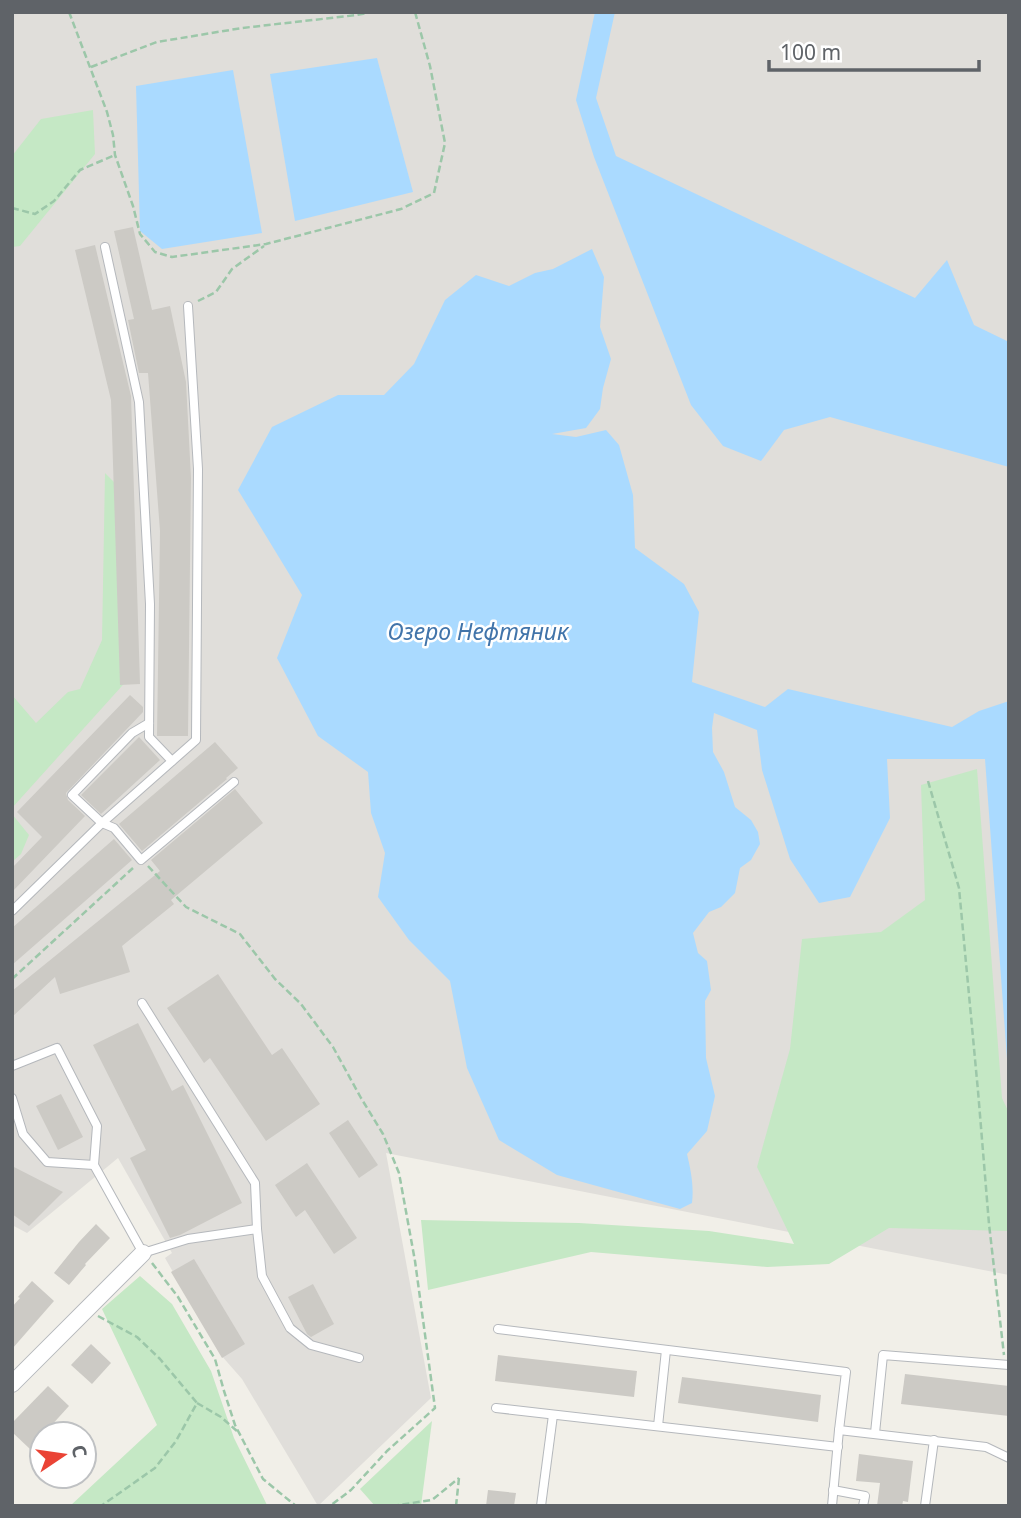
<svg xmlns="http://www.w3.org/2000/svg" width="1021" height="1518" font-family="'Noto Sans',sans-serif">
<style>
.industrial{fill:#e0deda}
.green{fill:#c5e8c5}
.water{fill:#aadaff}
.building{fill:#cccac5}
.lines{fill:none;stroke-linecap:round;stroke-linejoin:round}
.lane-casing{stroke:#b5b8bc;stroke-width:10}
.street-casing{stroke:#b5b8bc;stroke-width:18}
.path{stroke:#9cc7a9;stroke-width:2.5;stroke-dasharray:7 3.5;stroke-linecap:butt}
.lane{stroke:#fff;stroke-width:8}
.street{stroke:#fff;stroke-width:16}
.labels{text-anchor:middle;stroke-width:5;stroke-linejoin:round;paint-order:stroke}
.water-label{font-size:23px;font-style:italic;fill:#4174aa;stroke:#fff}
</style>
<rect width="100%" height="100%" fill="#f1efe8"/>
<path class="industrial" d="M12,12H1009V1275L386,1153L431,1398L318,1506L242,1379L220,1354L165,1258L172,1253L118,1158L27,1233L12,1225Z"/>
<g class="green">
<path d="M93,110L95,154L20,246L12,247V156L41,119Z"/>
<path d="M105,473L126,494L130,677L12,808V695L36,723L68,692L80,689L102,640Z"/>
<path d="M977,769L1002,1098L1009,1113V1231L889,1228L829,1264L767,1267L591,1252L428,1290L421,1220L579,1223L709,1231L794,1244L757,1167L790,1049L802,939L881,932L925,900L921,785Z"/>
<path d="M12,814L29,835L21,854L12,862Z"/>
<path d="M140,1276L172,1304L211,1371L234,1438L267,1505L269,1506H70L157,1425L102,1309Z"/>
<path d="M432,1421L421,1506H375L360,1489Z"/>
</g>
<g class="water">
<path d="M595,12H615L596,98L616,156L915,298L947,260L974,325L1009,342V467L830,417L784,430L761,461L723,446L691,405L594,157L576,100Z"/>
<path d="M377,58L413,192L295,221L270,74Z"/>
<path d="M233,70L262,233L162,249L140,231L136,86Z"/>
<path d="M592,249L604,277L600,327L611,359L603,388L600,409L586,428L552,434L576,437L606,430L619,445L633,495L635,548L684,584L699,612L692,682L765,707L788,689L952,727L979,711L1009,701V1086L985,759H887L890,818L850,897L819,903L790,859L762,770L757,730L714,713L712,728L713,752L724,772L735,807L751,820L758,832L760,844L756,851L751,860L740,868L735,893L721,907L709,912L693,933L698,953L707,961L711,990L705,1001L706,1058L715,1096L707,1131L687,1154C691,1171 694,1186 692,1203L680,1209L557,1175L499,1140L467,1068L450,981L409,940L378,897L385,853L371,813L368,772L318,736L277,658L302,595L238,490L272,427L338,395H384L414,364L445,300L476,275L509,286L535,273L553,269Z"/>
</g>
<g class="building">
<path d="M133,227L152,310L170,306L186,382L191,478L188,736H157L160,531L148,373H139L128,320L134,319L114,231Z"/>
<path d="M95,245L131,396L140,684L120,685L111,400L75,250Z"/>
<path d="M130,695L143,707V712L66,793L68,800L85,816L12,892V868L42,837L17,812Z"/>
<path d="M139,737L160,760L101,814L81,795Z"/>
<path d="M215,742L238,768L226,778L227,779L142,851L119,824Z"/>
<path d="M235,789L263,823L171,900L174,904L122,946L130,972L60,994L55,977L12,1017V991L160,871L151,860Z"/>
<path d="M114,839L132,860L12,965V928Z"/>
<path d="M218,974L272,1055L282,1048L320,1104L266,1141L210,1058L204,1063L167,1008Z"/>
<path d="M138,1023L172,1091L183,1085L242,1203L180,1235L170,1238L130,1158L146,1150L93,1045Z"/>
<path d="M61,1094L83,1137L58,1150L36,1106Z"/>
<path d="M348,1120L378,1165L359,1178L329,1133Z"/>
<path d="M307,1163L357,1238L334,1254L305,1210L296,1217L275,1185Z"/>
<path d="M12,1166L63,1192L29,1226L12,1214Z"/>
<path d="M96,1224L110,1238L85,1264L86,1265L69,1285L54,1273L79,1242Z"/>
<path d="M194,1259L245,1344L222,1358L171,1272Z"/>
<path d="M32,1281L54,1301L12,1349V1307L20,1298L18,1297Z"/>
<path d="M313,1284L334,1324L311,1337L307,1334L288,1297Z"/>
<path d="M91,1344L111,1363L92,1384L71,1365Z"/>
<path d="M498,1355L637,1371L634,1397L495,1381Z"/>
<path d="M905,1374L1009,1386V1416L901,1404Z"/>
<path d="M682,1377L821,1395L818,1422L678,1403Z"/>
<path d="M48,1386L69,1406L30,1449L12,1432V1423Z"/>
<path d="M859,1454L913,1461L908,1502L903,1501L902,1506H877L880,1483L856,1481Z"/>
<path d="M488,1490L516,1493L514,1506H486Z"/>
</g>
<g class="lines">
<g class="lane-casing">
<g id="lane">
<path d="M105,247L139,402L150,604L149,737L172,761"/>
<path d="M149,723L132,733L72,795L102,823L114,828L141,860L234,782"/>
<path d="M12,911L102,823L196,740L198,469L188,306"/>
<path d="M142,1003L255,1183L257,1229"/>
<path d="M12,1066L57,1048L97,1126L94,1165L143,1253L188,1239L257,1229L262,1276L290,1328L311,1345L359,1358"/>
<path d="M12,1098L23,1134L47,1162L94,1165"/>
<path d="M498,1329L846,1372L839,1430"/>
<path d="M496,1408L838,1447"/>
<path d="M658,1426L666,1350"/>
<path d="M875,1433L883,1355L1009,1365"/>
<path d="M833,1490L865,1496L863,1506"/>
<path d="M541,1506L553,1415"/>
<path d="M832,1506L839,1430L986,1447L1009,1458"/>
<path d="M925,1506L934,1440"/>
</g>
</g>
<g class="street-casing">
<path id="street" d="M12,1384L143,1253"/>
</g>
<g class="path">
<path d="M69,12L107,112L113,135L115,155L133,206L140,234L155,252L172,257L266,244L401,209L434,193L445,143L430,66L415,12"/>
<path d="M91,67L157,42L242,28L357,15L372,12"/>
<path d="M12,208L35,214L54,201L80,170L115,155"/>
<path d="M198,301L216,292L232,269L264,246"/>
<path d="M928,781L959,888L978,1091L989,1224L1004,1355"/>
<path d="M148,866L186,907L240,934L275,979L301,1004L333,1047L361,1098L383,1134L399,1173L415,1261L435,1408L387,1451L351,1490L330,1506"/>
<path d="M12,979L133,868"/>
<path d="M152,1263L178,1297L215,1359L224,1391L235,1425L263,1479L296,1506"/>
<path d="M98,1316L137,1337L160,1359L197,1403L176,1441L155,1468L101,1506"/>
<path d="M197,1403L221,1417L238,1432"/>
<path d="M392,1506L432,1500L459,1478"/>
<path d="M456,1506L459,1478"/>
</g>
<use href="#lane" class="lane"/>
<use href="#street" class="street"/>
</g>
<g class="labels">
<g class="water-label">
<text x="478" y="640">Озеро Нефтяник</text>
</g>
</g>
<rect width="1021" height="1518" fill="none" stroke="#5f6368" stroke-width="28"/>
<g transform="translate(63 1455) rotate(77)"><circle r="33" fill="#ffffff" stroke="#bfc1c3" stroke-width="2"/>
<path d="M0-5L12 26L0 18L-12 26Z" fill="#ea4335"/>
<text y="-10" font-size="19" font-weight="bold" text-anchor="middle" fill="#5f6368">С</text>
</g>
<path d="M769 60v10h210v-10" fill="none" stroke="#5f6368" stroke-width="3.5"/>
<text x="780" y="60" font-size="21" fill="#5f6368" stroke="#ffffff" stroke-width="5" paint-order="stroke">100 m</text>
</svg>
